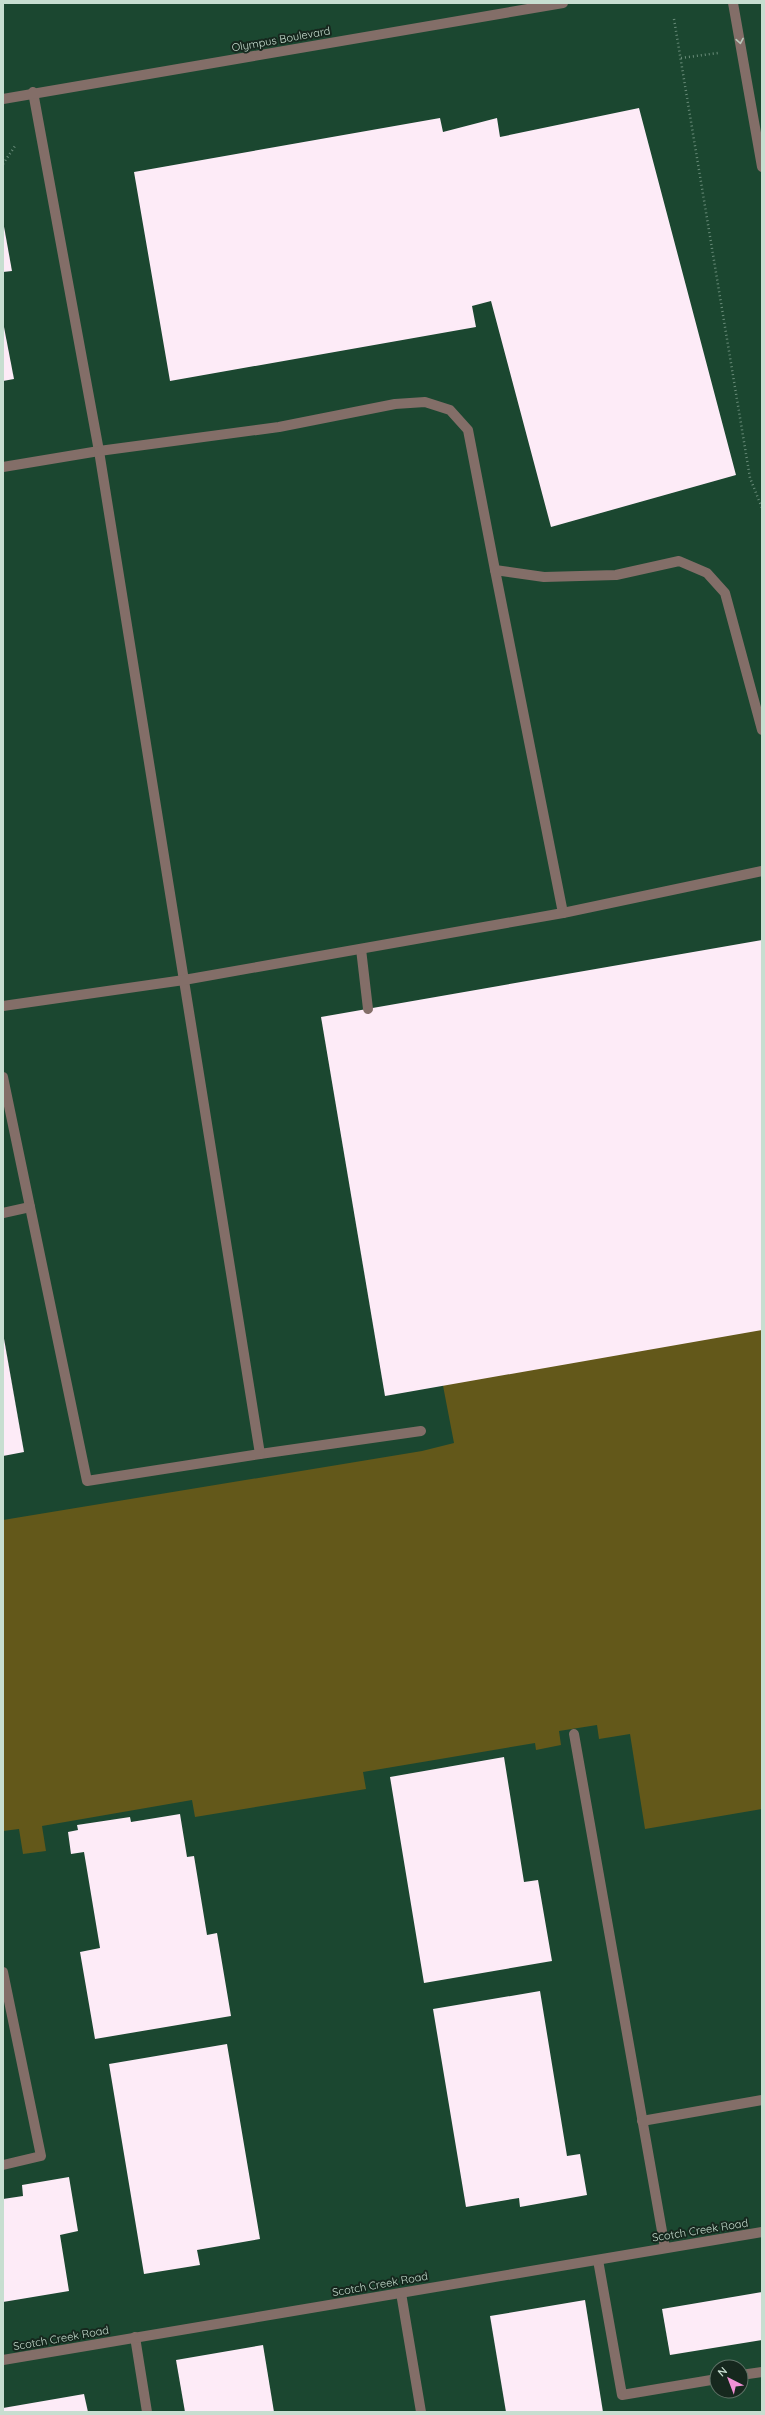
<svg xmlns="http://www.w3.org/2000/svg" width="765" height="2415" font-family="Quicksand,sans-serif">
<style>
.green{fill:#63581a}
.building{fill:#fdebf7}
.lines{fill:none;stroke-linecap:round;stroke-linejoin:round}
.path{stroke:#688b78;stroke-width:2.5;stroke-dasharray:1 3;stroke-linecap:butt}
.minor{stroke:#836e68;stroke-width:10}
.oneway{stroke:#b9c8bb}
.labels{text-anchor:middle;stroke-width:4;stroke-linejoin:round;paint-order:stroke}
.street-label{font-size:11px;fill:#c7ded0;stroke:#16281e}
</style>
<rect width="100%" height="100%" fill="#1b4730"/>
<path class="green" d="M762,1319V1809L645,1829L630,1734L599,1739L597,1725L559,1731L561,1745L536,1750L535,1743L363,1772L366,1789L195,1817L192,1800L42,1826L46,1851L23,1854L19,1829L3,1831V1520L422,1451L454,1443L440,1370Z"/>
<g class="building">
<path d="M639,108L736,475L551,527L491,301L472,306L476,327L170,381L134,172L440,118L443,132L497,118L500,137Z"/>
<path d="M3,221L12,271L3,272Z"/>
<path d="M3,322L14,379L3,381Z"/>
<path d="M762,940V1330L385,1396L321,1017Z"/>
<path d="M3,1333L24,1452L3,1456Z"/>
<path d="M504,1757L524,1882L538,1880L552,1961L424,1983L390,1777Z"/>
<path d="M180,1814L187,1857L194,1856L207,1935L217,1933L231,2016L95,2039L80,1952L100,1948L84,1852L71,1854L68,1832L78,1830L77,1825L130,1817L131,1822Z"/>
<path d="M540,1991L567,2156L580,2154L587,2195L520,2207L519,2198L466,2207L433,2009Z"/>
<path d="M227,2044L260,2239L197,2250L200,2265L144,2274L109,2064Z"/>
<path d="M69,2177L78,2231L60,2235L69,2291L3,2302V2199L23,2196L22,2185Z"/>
<path d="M762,2292V2340L670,2355L662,2309Z"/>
<path d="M585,2300L603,2412H506L490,2316Z"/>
<path d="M263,2345L274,2412H185L176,2360Z"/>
<path d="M84,2394L88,2412H3V2408Z"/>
</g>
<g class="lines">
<g class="path">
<path d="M674,19L750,478L762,508"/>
<path d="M681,58L718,53"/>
<path d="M3,164L15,146"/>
</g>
<g class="minor">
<path d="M733,3L762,167"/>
<path d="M33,92L99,451L260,1454L421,1431"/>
<path d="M3,99L563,3"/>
<path d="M3,467L99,451L279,427L395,404L425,402L450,410L468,430L495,570L544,577L616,575L679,561L707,573L725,593L762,730"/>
<path d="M495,570L563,913"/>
<path d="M361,949L368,1009"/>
<path d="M3,1006L184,980L563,913L762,871"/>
<path d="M3,1077L87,1481L260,1454"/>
<path d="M3,1213L30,1207"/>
<path d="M574,1734L665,2248"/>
<path d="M3,1972L41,2156L3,2165"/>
<path d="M642,2121L762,2100"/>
<path d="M598,2260L622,2395L717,2379"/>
<path d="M401,2293L421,2412"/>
<path d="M135,2337L147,2412"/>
<path d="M3,2360L762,2232"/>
<path d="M741,2375L762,2372"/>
</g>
</g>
<defs><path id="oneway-chevron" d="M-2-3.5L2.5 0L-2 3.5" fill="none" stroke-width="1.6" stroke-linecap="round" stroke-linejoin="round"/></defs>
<use class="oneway" href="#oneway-chevron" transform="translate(740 41) rotate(80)"/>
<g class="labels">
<g class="street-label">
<text transform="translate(281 39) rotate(-10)" y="4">Olympus Boulevard</text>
<text transform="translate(700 2230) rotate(-9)" y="4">Scotch Creek Road</text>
<text transform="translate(380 2284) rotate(-10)" y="4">Scotch Creek Road</text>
<text transform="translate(61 2338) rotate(-10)" y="4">Scotch Creek Road</text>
</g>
</g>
<rect width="765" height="2415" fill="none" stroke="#c7ded0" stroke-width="8"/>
<g transform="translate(729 2379) rotate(318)"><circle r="19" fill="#16281e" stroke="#5d7165"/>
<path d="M0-3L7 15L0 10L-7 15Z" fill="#f291d6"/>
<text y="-6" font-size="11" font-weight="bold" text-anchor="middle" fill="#c7ded0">N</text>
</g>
</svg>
